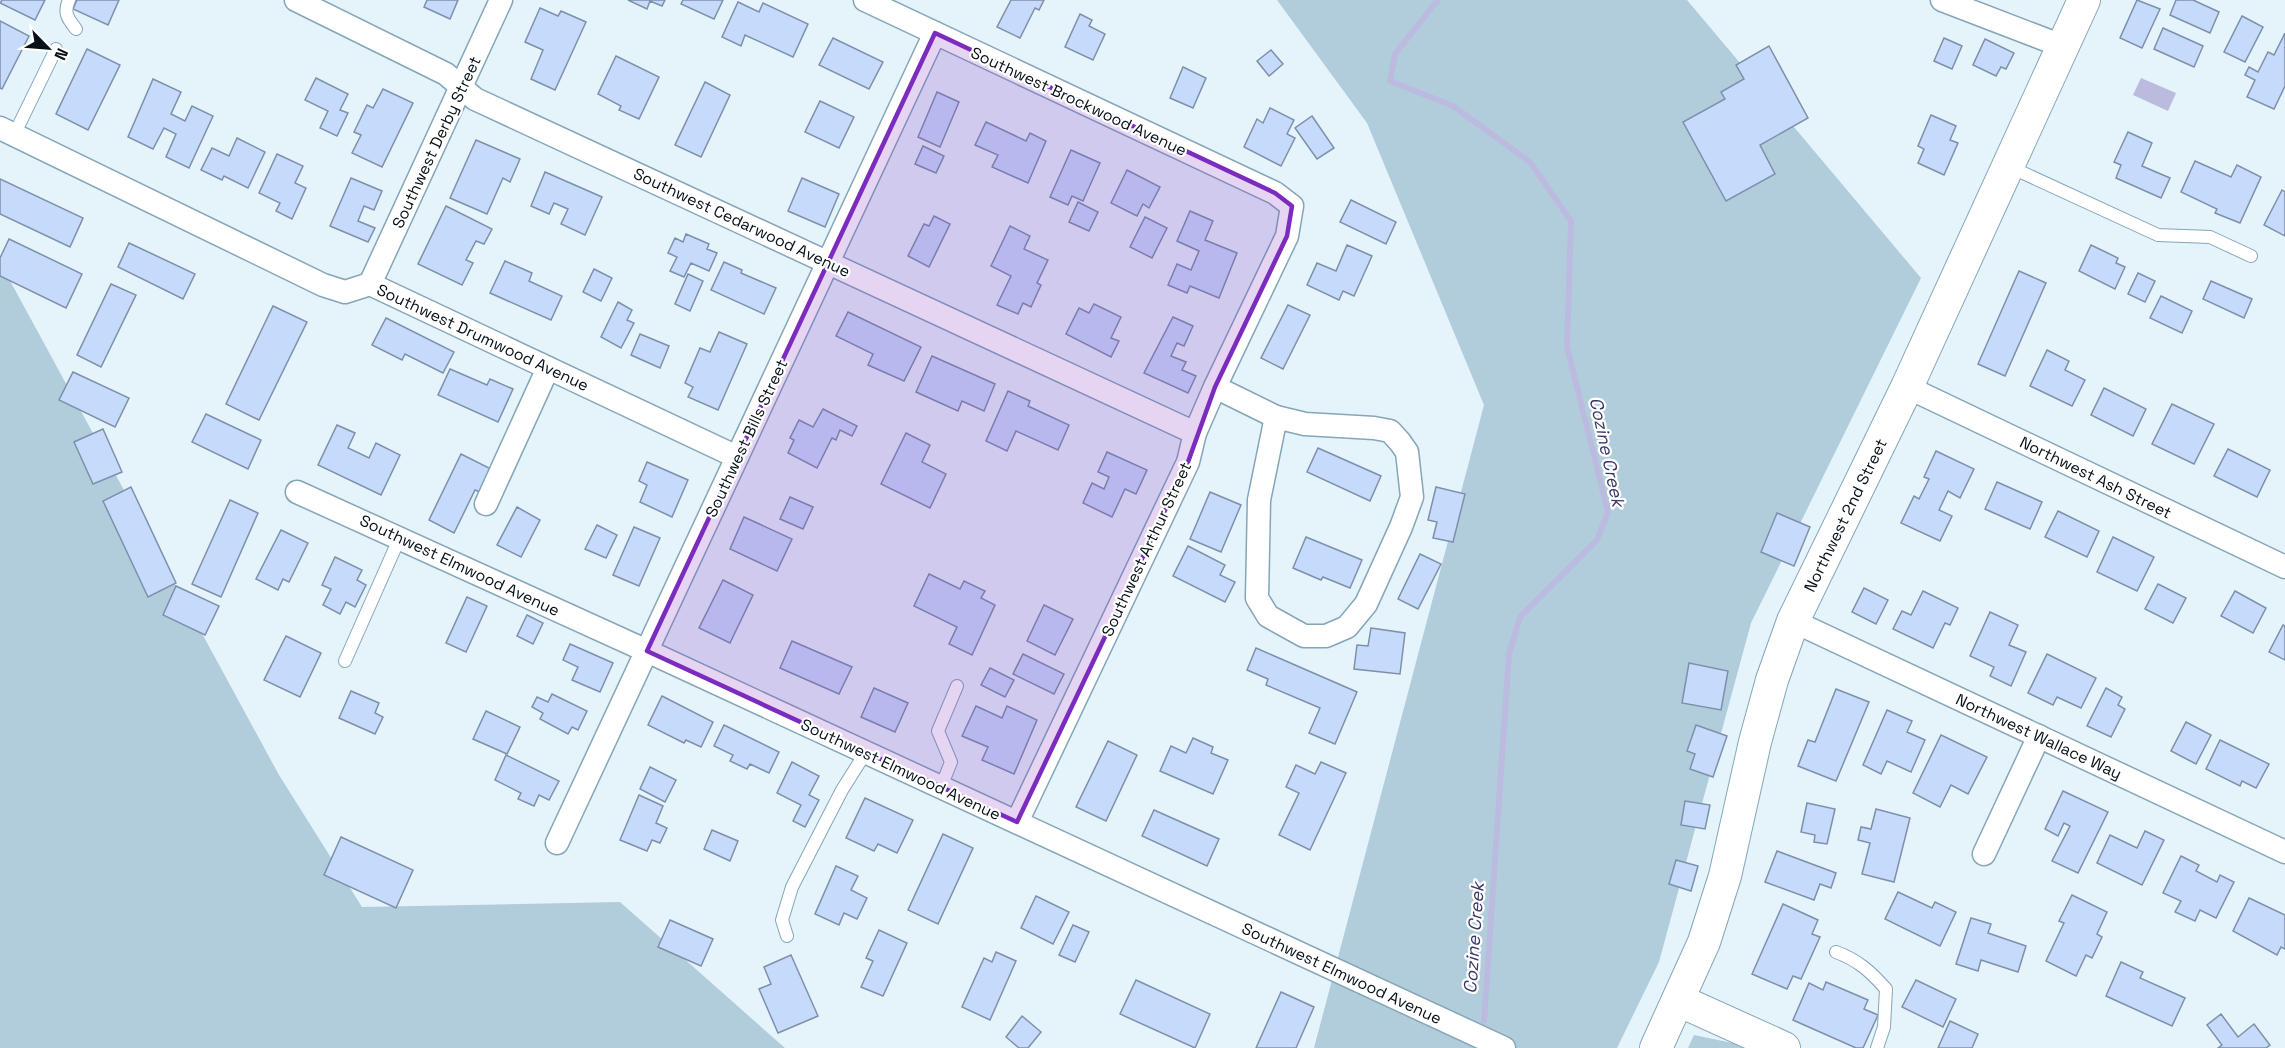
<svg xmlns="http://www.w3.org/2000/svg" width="2285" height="1048" font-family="'Space Grotesk',sans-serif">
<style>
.green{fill:#b1cddc}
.water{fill:#bbbbdf}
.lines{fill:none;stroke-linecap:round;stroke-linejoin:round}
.stream{stroke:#bbbbdf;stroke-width:6}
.building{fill:#c6dbfb;stroke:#7d90ab;stroke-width:1.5}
.lane-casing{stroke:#84a6b9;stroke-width:14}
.street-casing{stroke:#84a6b9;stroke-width:25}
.secondary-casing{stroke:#84a6b9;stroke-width:34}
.lane{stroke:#fff;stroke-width:12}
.street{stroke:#fff;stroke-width:22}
.secondary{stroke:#fff;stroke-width:32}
.marked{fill:#7b2cbf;fill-opacity:0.2;stroke:#7b2cbf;stroke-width:4.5;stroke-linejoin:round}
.labels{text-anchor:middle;stroke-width:4.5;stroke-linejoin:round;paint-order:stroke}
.street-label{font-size:16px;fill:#040f16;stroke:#fff}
.water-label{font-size:18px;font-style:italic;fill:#3a3666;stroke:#fff}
</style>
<rect width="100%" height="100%" fill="#e5f3fb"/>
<g class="green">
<path d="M1277,0H1687L1921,278L1751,623L1659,962L1617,1048H1314L1484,405L1367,123Z"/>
<path d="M2,266L279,775L362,907L620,902L785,1048H0V267Z"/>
<path d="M1694,1035L1742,1045L1750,1048H1688Z"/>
</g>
<path class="water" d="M2141,78L2176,93L2168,111L2133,95Z"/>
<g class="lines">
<path class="stream" d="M1438,0L1395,54L1390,81L1453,106L1530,162L1571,221L1567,347L1608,512L1597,540L1520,617L1509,654L1484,1021"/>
</g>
<g class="building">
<path d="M2,0H45L35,20L0,3Z"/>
<path d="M77,0H119L108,25L73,9Z"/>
<path d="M427,0H458L450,19L424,7Z"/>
<path d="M628,0H665L662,6L650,1L647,9Z"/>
<path d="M683,0H723L714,19L681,4Z"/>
<path d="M1011,0H1044L1039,10L1035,8L1020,38L997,27Z"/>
<path d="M2137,0L2160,9L2142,48L2120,38Z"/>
<path d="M2176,0H2193L2219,12L2210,33L2170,15Z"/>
<path d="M738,2L759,12L763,3L808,24L793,57L745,35L741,46L722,37Z"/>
<path d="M540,8L558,16L561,11L586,22L555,90L531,79L543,50L525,42Z"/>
<path d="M1080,14L1092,20L1089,26L1105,34L1093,60L1065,47Z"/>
<path d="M2242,16L2263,27L2245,62L2224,52Z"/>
<path d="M0,21L29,36L2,89L0,88Z"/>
<path d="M2163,28L2203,46L2194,67L2154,49Z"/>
<path d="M2285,33V86L2274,109L2247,97L2255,80L2245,75L2249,67L2258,72L2268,52L2274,55Z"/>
<path d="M833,38L883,62L869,89L819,65Z"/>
<path d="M1944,38L1962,46L1952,69L1934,61Z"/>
<path d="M1985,39L2014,53L2006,69L2001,67L1996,76L1973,65Z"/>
<path d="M1769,46L1808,118L1760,145L1775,174L1726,201L1683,122L1725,99L1721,92L1744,79L1736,65Z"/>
<path d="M87,49L120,65L88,130L56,114Z"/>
<path d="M1271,50L1283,64L1269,76L1257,61Z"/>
<path d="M616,56L659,77L639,119L619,110L621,106L598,94Z"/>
<path d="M1183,67L1206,78L1193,108L1170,98Z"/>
<path d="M316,78L348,94L340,110L348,113L337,136L320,128L328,111L305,100Z"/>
<path d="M153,79L181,92L171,114L185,121L192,106L213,116L189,168L166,157L176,134L164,128L153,149L128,137Z"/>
<path d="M705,82L730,95L701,157L675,145Z"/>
<path d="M383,89L413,103L382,167L352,153L361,135L354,132L367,105L373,108Z"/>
<path d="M937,92L959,102L940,147L918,137Z"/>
<path d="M820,101L854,117L839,148L805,132Z"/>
<path d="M1270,108L1294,120L1287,134L1295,138L1281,166L1244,147L1257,119L1263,123Z"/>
<path d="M1931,115L1956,126L1950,140L1958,143L1944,175L1918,163L1924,149L1918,146Z"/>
<path d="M1312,116L1334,148L1317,159L1295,128Z"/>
<path d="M986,122L1026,141L1030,133L1046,141L1028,183L992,167L998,155L975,145Z"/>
<path d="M2128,132L2152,143L2142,166L2170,178L2161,198L2116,178L2121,165L2114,162Z"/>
<path d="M237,138L265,152L248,188L224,176L222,180L201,170L212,148L229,156Z"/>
<path d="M476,140L520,159L510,182L503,178L487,214L450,198Z"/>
<path d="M923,146L944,156L936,173L915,164Z"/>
<path d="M1071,150L1100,163L1083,201L1072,196L1068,205L1050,197Z"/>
<path d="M277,154L303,166L295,183L306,188L292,219L276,211L280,203L259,193Z"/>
<path d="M2195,161L2231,177L2237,165L2261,177L2240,223L2215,213L2217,209L2181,192Z"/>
<path d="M1127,170L1160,187L1149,208L1143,204L1137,216L1111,203Z"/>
<path d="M545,172L602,197L585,235L561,224L568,209L554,203L549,214L531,206Z"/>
<path d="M351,178L382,191L374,210L364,206L358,221L375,228L368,242L330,226Z"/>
<path d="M802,178L839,194L825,227L788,211Z"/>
<path d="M0,179L83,218L70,247L0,214Z"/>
<path d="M2282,190L2285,192V236L2264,225Z"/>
<path d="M1351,200L1396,222L1386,244L1340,222Z"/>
<path d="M1078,202L1098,212L1089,231L1069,222Z"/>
<path d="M446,206L492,229L484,244L476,241L466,260L473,263L462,285L418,264Z"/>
<path d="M1190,211L1213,221L1205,240L1237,253L1219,298L1190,286L1187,293L1168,285L1177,264L1191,270L1199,251L1177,241Z"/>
<path d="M934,216L950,224L929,267L908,256L924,224L929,226Z"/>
<path d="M1145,217L1167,228L1152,258L1130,247Z"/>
<path d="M1010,226L1030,236L1024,249L1048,260L1037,283L1041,285L1031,307L1023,303L1018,314L997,305L1011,276L991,266Z"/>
<path d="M686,234L709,244L707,249L717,253L709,271L691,263L684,277L670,271L677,257L668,253L675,238L683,242Z"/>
<path d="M9,239L82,274L66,308L0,276V258Z"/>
<path d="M129,243L195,274L183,299L118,267Z"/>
<path d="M1347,245L1372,256L1354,296L1343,291L1339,300L1307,285L1317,263L1336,271Z"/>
<path d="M2091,245L2118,258L2116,263L2125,267L2115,289L2079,271Z"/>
<path d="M505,261L532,273L529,281L562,296L551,320L490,293Z"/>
<path d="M724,262L742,270L741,273L776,288L764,314L711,290Z"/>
<path d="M594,269L612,278L601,301L583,292Z"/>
<path d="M2019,271L2046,283L2005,376L1978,364Z"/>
<path d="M2138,273L2155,281L2145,302L2128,294Z"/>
<path d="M688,274L703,281L690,311L675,304Z"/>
<path d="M2211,281L2252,299L2244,318L2203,299Z"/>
<path d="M111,284L136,295L101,367L77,355Z"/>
<path d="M2161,296L2192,311L2182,333L2150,318Z"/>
<path d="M618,302L632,310L627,320L634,323L621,348L601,337Z"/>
<path d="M1094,304L1121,317L1111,338L1119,341L1111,357L1066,334L1079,308L1089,313Z"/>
<path d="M1288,305L1310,315L1283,369L1261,358Z"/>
<path d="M273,306L307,322L259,420L226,404Z"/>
<path d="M848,312L921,347L904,381L868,365L873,354L836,336Z"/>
<path d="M1173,317L1193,326L1184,346L1177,343L1171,356L1186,362L1182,370L1196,376L1188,393L1144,373Z"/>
<path d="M386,318L454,352L443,373L405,354L402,360L372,345Z"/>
<path d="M719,332L747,344L718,410L688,397L693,387L685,383L700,348L710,352Z"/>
<path d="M640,334L669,346L660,368L631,355Z"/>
<path d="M2047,350L2069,361L2065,370L2085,380L2072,406L2030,386Z"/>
<path d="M932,356L995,384L984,411L962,401L958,411L916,392Z"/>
<path d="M450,369L487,385L490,379L513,389L498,422L438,395Z"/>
<path d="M73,372L129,398L115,427L59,400Z"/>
<path d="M2104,388L2146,409L2133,436L2091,415Z"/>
<path d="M1008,391L1030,401L1028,406L1069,425L1058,450L1016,431L1007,451L986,441Z"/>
<path d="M2172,404L2214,424L2194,464L2152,444Z"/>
<path d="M823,409L857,426L852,436L840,430L836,440L832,438L817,468L788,453L794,440L790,438L799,420L813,427Z"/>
<path d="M206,414L261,440L248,469L192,442Z"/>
<path d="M337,425L355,433L348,448L369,458L376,443L400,455L381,495L318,465Z"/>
<path d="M103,429L122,472L93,484L74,442Z"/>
<path d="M906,433L930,445L922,462L946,474L930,508L881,484Z"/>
<path d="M1318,448L1381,476L1370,501L1307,472Z"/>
<path d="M2228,449L2270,470L2257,497L2214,476Z"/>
<path d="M1936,451L1974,469L1960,498L1948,491L1939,510L1952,516L1940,541L1901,523L1914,496L1919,499L1929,479L1924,477Z"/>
<path d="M1107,452L1147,470L1136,494L1125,489L1112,517L1083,503L1092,483L1104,489L1109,477L1098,472Z"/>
<path d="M461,454L491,469L480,492L475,490L454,533L429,520Z"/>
<path d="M647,462L688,480L672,517L640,502L647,485L639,481Z"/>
<path d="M1997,482L2042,502L2030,529L1985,509Z"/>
<path d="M131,487L176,583L148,597L103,501Z"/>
<path d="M1436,487L1465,494L1453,542L1433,538L1437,522L1428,520Z"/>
<path d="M1210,492L1241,505L1221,552L1190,539Z"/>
<path d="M790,497L813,507L803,529L780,519Z"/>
<path d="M230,500L258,513L221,597L192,584Z"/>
<path d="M517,507L540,520L521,557L497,545Z"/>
<path d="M2058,511L2099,531L2087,557L2045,537Z"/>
<path d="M1777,513L1810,527L1794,566L1761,552Z"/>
<path d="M744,517L792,539L777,571L730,549Z"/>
<path d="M597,525L617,535L606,558L585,549Z"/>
<path d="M634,527L660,538L639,586L613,575Z"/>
<path d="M281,530L308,543L289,582L283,579L278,590L256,579Z"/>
<path d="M1306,537L1362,560L1350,588L1323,577L1321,580L1293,568Z"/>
<path d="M2113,537L2154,557L2137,591L2097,572Z"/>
<path d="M1188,546L1225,565L1220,575L1235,582L1225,602L1173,576Z"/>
<path d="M1420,554L1441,564L1418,609L1398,599Z"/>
<path d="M335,557L362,570L357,580L366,585L355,607L346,602L340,614L323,605L331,589L322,585Z"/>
<path d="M929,574L960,589L964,581L985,591L981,598L995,605L972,655L949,644L957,627L914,606Z"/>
<path d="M723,580L753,595L730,643L699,628Z"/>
<path d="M2158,584L2186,598L2173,623L2145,609Z"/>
<path d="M176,586L219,606L205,635L163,615Z"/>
<path d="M1864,588L1888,600L1876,624L1852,612Z"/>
<path d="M1923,591L1958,608L1950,625L1945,623L1933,648L1893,629L1902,611L1911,615Z"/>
<path d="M2235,591L2266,608L2253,633L2221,616Z"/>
<path d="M467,597L487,606L466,652L446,643Z"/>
<path d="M1044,605L1073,619L1055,655L1027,641Z"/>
<path d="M1990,612L2018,625L2009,645L2026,652L2011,686L1990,676L1994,667L1970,656Z"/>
<path d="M527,615L543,623L533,644L517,636Z"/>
<path d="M2283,625L2285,626V660L2269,652Z"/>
<path d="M1371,628L1405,633L1400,674L1354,669L1357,645L1368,646Z"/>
<path d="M286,636L321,653L300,697L264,680Z"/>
<path d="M792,641L852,667L839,694L780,668Z"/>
<path d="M570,644L613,663L600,692L572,680L578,667L563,660Z"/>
<path d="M1256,648L1357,692L1335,744L1309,733L1320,708L1266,685L1268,679L1247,670Z"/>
<path d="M1023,654L1064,674L1054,694L1013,674Z"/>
<path d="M2047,654L2096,678L2081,708L2057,697L2053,705L2028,693Z"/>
<path d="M1689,663L1728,671L1721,710L1682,703Z"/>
<path d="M990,668L1014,680L1005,697L981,685Z"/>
<path d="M874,688L908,703L895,732L861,717Z"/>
<path d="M2106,688L2122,697L2118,705L2125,709L2111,737L2087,726Z"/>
<path d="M1836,689L1869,702L1836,781L1798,766L1808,740L1815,742Z"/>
<path d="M351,691L379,703L375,713L383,717L375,734L339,718Z"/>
<path d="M552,694L587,711L578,730L572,727L568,734L540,719L543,713L532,707L537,697L548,702Z"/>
<path d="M662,696L713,722L701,747L686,740L684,743L648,725Z"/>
<path d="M976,706L1002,718L1007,706L1037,720L1014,774L982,760L988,747L962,736Z"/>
<path d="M1887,710L1912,721L1907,732L1925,740L1911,772L1887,761L1881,774L1863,765Z"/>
<path d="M486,711L520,727L507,754L473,739Z"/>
<path d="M2186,722L2211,735L2196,764L2171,751Z"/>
<path d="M724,725L779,752L769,773L750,764L747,769L730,761L733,755L714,746Z"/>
<path d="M1696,725L1727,736L1713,777L1690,769L1695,754L1687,751Z"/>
<path d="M1941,735L1987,757L1968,794L1951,785L1940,807L1913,793Z"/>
<path d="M1193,738L1213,747L1211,753L1228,760L1213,794L1160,771L1171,746L1186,753Z"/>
<path d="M2220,740L2269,764L2256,788L2242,781L2240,786L2206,769Z"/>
<path d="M1108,741L1137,755L1106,821L1076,807Z"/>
<path d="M506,755L559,781L549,800L539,795L534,806L518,799L521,793L495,780Z"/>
<path d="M792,762L819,776L809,795L819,800L805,827L793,821L801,805L777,793Z"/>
<path d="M1321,762L1346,773L1310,850L1279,835L1299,793L1286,787L1296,765L1315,774Z"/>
<path d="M650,767L676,780L665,802L640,789Z"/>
<path d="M2063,791L2108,812L2078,873L2052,861L2070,826L2064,823L2058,836L2045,829Z"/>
<path d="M639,795L663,806L656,823L667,828L660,843L652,840L647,851L620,840Z"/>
<path d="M865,798L913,820L897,853L878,844L874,851L846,838Z"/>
<path d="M1685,801L1710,805L1705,829L1681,825Z"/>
<path d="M1807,803L1835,809L1827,844L1814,842L1815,835L1801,832Z"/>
<path d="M1876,809L1910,818L1894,882L1862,874L1870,843L1858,840L1861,827L1871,829Z"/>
<path d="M1154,810L1219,839L1207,866L1142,836Z"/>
<path d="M712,830L738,841L730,861L704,849Z"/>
<path d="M2145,831L2164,840L2142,885L2097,863L2110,835L2137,848Z"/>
<path d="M943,834L973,848L938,924L908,910Z"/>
<path d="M341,837L413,870L396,908L324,875Z"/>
<path d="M1777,851L1836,873L1831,888L1820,884L1814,900L1765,882Z"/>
<path d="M2181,856L2199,865L2196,871L2217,882L2220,875L2234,882L2216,918L2200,910L2195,921L2175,912L2181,901L2163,893Z"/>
<path d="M1676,860L1698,866L1691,891L1669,884Z"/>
<path d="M836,866L858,876L851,890L867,898L857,919L844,913L839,925L815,914Z"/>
<path d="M1898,892L1932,908L1935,902L1956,912L1940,946L1885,919Z"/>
<path d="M2072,895L2107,912L2097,934L2102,937L2092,958L2086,955L2076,976L2046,961L2064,923L2059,921Z"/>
<path d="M1036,896L1069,912L1053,944L1021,928Z"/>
<path d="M2249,898L2285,915V949L2281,947L2277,955L2233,931Z"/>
<path d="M1783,904L1818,920L1812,934L1820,937L1801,979L1793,976L1787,989L1752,974Z"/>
<path d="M1971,918L1991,924L1988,933L2026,946L2018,972L1981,960L1978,971L1956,964Z"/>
<path d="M670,920L713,939L701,966L658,947Z"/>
<path d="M1073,925L1089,932L1075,962L1059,955Z"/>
<path d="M879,930L907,943L883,996L861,987L873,961L866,958Z"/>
<path d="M996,952L1016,961L990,1020L962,1007L984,958L992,962Z"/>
<path d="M791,955L818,1016L778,1033L759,989L771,984L764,967Z"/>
<path d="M2121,962L2143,972L2140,978L2185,998L2172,1026L2106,996Z"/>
<path d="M1136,980L1210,1014L1195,1048L1120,1014Z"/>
<path d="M1916,980L1956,999L1943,1027L1902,1007Z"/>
<path d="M1826,982L1868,1000L1864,1009L1878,1015L1863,1048H1856L1793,1020L1809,983L1823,990Z"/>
<path d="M1281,992L1314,1007L1296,1048H1256Z"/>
<path d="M2221,1014L2238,1037L2254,1024L2270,1045L2266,1048H2218L2222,1045L2207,1025Z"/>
<path d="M1022,1016L1041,1032L1028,1048H1019L1006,1037Z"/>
<path d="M1950,1021L1978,1034L1972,1048H1938Z"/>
</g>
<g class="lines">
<g class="lane-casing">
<g id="lane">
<path d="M69,0C63,13 68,19 76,29"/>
<path d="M14,135L56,49"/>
<path d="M2008,166L2158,235L2210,237L2251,256"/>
<path d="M345,661L400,537"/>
<path d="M941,787L951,762L938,731L957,686"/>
<path d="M787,936L782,920L792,887L842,790L866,752"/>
<path d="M1836,952C1858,960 1871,972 1886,989L1884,1027L1877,1048"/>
</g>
</g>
<g class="street-casing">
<g id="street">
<path d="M296,0L446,74L475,99L1195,433"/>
<path d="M865,0L1275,193L1292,206L1287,236L1215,387L1195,433L1188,462L1017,822"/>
<path d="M1942,0L2062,46"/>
<path d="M0,128L323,285L345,292L370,284L737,457"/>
<path d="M370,284L501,0"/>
<path d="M1215,387L1276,417"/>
<path d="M1907,387L2285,567"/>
<path d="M1276,417L1305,424L1374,428L1390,431L1400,442L1407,452L1412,497L1401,527L1366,604L1347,627L1326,636H1304L1268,616L1257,598L1259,500Z"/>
<path d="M297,492L647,651L1504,1048"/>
<path d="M486,504L548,368"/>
<path d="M1793,621L2285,852"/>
<path d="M557,843L935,33"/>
<path d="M1984,854L2039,736"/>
</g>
</g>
<g class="secondary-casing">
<g id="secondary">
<path d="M1678,1000L1784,1048"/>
<path d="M1656,1048L1704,942L1725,876L1755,742L1772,680L1793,621L1907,387L2084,0"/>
</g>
</g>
<use href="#lane" class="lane"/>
<use href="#street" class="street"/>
<use href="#secondary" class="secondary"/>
</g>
<path class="marked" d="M935,33L1275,193L1292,206L1287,236L1215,387L1188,462L1017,822L647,651Z"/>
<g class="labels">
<g class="street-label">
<text transform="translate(1079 101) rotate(25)" y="6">Southwest Brockwood Avenue</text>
<text transform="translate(436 142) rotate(-65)" y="6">Southwest Derby Street</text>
<text transform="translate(742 222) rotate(25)" y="6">Southwest Cedarwood Avenue</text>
<text transform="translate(483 337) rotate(25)" y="6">Southwest Drumwood Avenue</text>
<text transform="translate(746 438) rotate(-65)" y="6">Southwest Bills Street</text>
<text transform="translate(2096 477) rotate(26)" y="6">Northwest Ash Street</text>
<text transform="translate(1845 515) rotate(-64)" y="6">Northwest 2nd Street</text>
<text transform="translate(1146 549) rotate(-65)" y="6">Southwest Arthur Street</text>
<text transform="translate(460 565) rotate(25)" y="6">Southwest Elmwood Avenue</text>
<text transform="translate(2039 736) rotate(25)" y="6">Northwest Wallace Way</text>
<text transform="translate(901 769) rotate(25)" y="6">Southwest Elmwood Avenue</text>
<text transform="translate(1342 973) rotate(25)" y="6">Southwest Elmwood Avenue</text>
</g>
<g class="water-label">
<text transform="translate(1607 452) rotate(78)" y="6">Cozine Creek</text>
<text transform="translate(1474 938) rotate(-86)" y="6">Cozine Creek</text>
</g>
</g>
<g transform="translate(48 48) rotate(115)" stroke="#ffffff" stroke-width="4.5" paint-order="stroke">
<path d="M0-4.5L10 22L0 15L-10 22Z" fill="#040f16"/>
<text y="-9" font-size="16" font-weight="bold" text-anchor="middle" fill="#040f16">N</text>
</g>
</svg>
